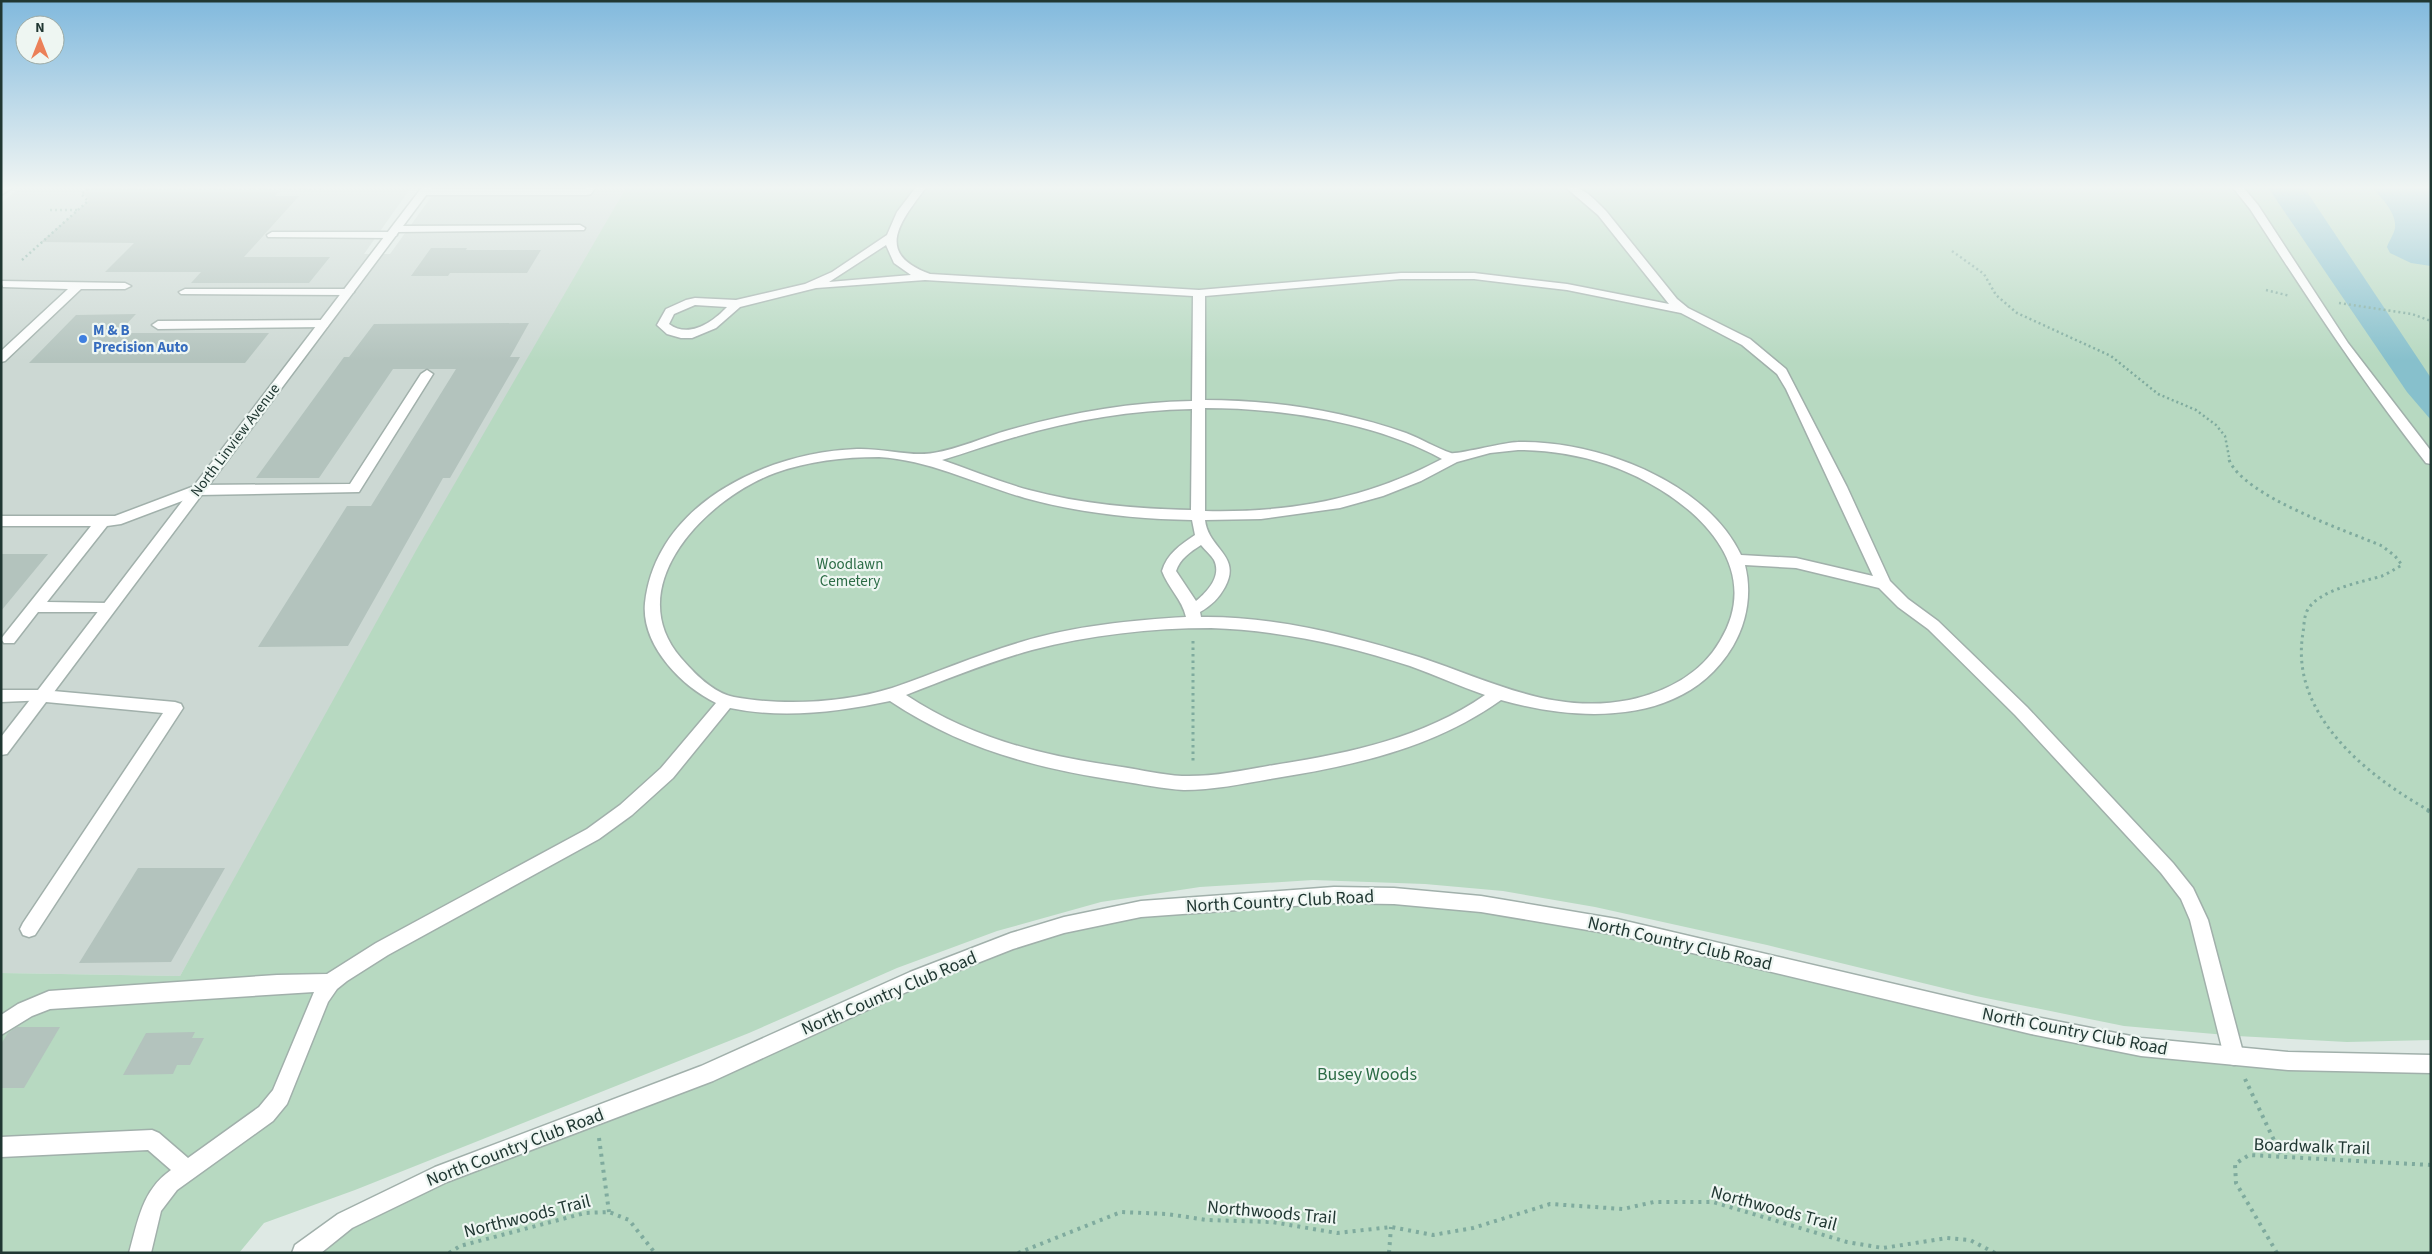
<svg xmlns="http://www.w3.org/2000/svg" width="2432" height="1254" font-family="'Source Sans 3',sans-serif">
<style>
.built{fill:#ccd8d3}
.green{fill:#b7d9c1}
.water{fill:#87c0cc}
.building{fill:#b3c3bd}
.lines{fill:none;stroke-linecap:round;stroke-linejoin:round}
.service-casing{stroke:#a1b0ab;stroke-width:3}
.minor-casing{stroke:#a1b0ab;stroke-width:3}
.tertiary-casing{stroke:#a1b0ab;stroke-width:3}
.secondary-casing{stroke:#9eb4ac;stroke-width:3}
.path-far2{stroke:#7fab9e;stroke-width:2.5;stroke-dasharray:2 3;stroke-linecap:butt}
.path-far1{stroke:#7fab9e;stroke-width:3;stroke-dasharray:2.5 4;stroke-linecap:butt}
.path{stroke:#7fab9e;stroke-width:4;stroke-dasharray:3 5;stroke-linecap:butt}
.service{fill:#fff;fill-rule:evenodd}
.minor{fill:#fff;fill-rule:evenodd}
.tertiary{fill:#fff;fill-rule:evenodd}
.secondary{fill:#fff;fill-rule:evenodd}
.shop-dot{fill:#3f7fe0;stroke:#eef6f2;stroke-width:2}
.labels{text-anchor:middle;stroke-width:4.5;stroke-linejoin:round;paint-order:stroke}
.shop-label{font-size:15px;font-weight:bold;fill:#366cbe;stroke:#eef6f2;text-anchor:start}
.street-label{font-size:15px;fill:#203732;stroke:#eef6f2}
.park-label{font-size:15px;fill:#2c6c46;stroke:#eef6f2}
.near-street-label{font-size:18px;fill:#203732;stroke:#eef6f2}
.near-park-label{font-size:18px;fill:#2c6c46;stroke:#eef6f2}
</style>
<rect width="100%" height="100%" fill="#dee9e4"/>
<path class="built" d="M22,186H412L364,254H390L439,186H627L180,976L1,973V203Z"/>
<g class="green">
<path d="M627,186H2431V1040L2347,1042L2237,1036L2124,1026L1976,996L1767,945L1595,907L1503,891L1425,884L1313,880L1200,887L1101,902L997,931L897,968L749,1033L355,1190L264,1223L239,1253H1V973L180,976L418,547Z"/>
<path d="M1334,895L1481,904L2141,1047L2431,1073V1253H303L345,1221L1064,925Z"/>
</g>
<g class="water">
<path d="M2267,186H2303L2431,378V420L2407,392Z"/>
<path d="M2370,186H2431V266L2411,263L2390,253L2387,247C2389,241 2394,234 2395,228C2397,212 2380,196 2370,186Z"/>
</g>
<g class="building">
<path d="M99,186H120L122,189L280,190L275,196H299L244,257H330L309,283H191L201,272H105L134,243L41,242L89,200L80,191Z"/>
<path d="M431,248H467L466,250H541L527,273H450L448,276H411Z"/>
<path d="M136,314L118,333H269L245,363H29L76,315Z"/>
<path d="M529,323L510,357H520L450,478H443L348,646L258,647L347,506H371L456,369H393L319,478H256L344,357H349L374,324Z"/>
<path d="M1,554H48L1,611Z"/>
<path d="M138,868H225L171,962L79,963Z"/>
<path d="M17,1027H60L24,1088H1V1044L8,1033Z"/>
<path d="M195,1032L192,1038H204L190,1065H177L173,1074L123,1075L146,1033Z"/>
</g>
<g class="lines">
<g class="service-casing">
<g id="service">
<path d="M586,186H596L591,194L587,195H424L419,192L424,189H584Z"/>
<path d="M917,186H927C902,220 872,253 930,274L1199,290L1401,273H1474L1567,284L1669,304L1598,215L1564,186C1581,184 1594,199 1606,211L1677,299L1688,308L1750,339L1786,369L1847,487L1890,581L1908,599L1938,621L2027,707L2173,863L2193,888L2208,920L2244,1056L2241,1063L2234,1065L2227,1063L2224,1056L2190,920L2181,899L2161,873L2015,715L1928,629L1898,607L1879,588L1796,568L1745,565C1752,593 1747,622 1733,646C1685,727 1579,722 1501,700C1432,749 1352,766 1270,779C1242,784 1213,790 1184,790C1163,789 1141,784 1120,781C1035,768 962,749 890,701C838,712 783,719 730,708L673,778L632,815L599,839L388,955L347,981L337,989L328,1002L287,1104L273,1121L177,1190L161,1211L151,1253H129C138,1221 142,1190 171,1170L148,1150L1,1157V1137L152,1130L159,1133L188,1158L259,1107L273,1090L314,992L50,1009L32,1016L1,1035V1015L18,1004L49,991L277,975L327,974L376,943L587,829L620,805L661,768L716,703C681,686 641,645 645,603C656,503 768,452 857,449C881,448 913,457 933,453C959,449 984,437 1009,430C1069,413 1130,402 1192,401L1193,296L925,280L816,288L740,307L716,328L692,338H681L667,334L657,325L666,309L686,300L695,298L736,300L805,284L832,272L887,235L897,212ZM886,245L894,263L911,275L829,282ZM1401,279H1474L1567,290L1681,313L1742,345L1777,374L1786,389L1873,576L1796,558L1741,555C1706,481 1596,440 1518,442C1506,442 1456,455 1451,453C1436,448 1422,439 1406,433C1343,411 1272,400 1205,400V296ZM695,305L727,307C713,322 689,339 669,324L674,314ZM1205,408C1280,408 1375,422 1442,459C1366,499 1290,513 1205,511ZM1192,409L1191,510C1138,509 1081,504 1029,490C999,482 971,470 942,460C966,453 990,444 1015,437C1073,420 1132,410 1192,409ZM1518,450C1548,450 1578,455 1606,464C1677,488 1771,557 1720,641C1701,674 1666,692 1629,700C1552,715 1489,680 1419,657C1349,635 1274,616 1201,617L1200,612C1211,606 1219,598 1225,587C1242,555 1208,549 1205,520L1261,519L1340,508L1383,496L1421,481L1457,462L1490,453ZM879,457C930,460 976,484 1025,498C1079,513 1136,519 1192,520L1195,535C1180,545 1167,554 1162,571C1168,588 1182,599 1186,617C1132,620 1073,626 1021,642C977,655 935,673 892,688C844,703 783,706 734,697C713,693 694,673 681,658C619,586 707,498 775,473C809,461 843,457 879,457ZM1201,545C1205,550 1211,555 1214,560C1222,576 1207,592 1196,601L1176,571C1180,559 1190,552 1201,545ZM1211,628C1278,630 1346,645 1410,666C1435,675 1459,686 1485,695C1420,740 1344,754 1268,766C1240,771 1211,777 1182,776C1162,775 1142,770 1122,767C1044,756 972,739 906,695C947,679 989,662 1032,650C1089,635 1152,628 1211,628Z"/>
<path d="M2239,186L2243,187L2258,205L2348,343L2431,451V464L2426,463C2361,380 2307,297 2250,209L2234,189Z"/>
<path d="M580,225L585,228L584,230L396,232L391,229L396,226Z"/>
<path d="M272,232H392L397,235L392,238L268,237L267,235Z"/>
<path d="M1,281L125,283L131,286L125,289H81L5,361L1,362V351L68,289L3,287Z"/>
<path d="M185,289H348L354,292L348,295L181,294L179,292Z"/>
<path d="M323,320L327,321L329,324L327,327L158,329L152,325L158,321Z"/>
<path d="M427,370L433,374L359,492L198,495L121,524L107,526L47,602L108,603L113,604L115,608L113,612H38L14,643H4L1,639L4,635L91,526H1V516H115L197,485L350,484L421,374Z"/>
<path d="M42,690L175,702L181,704L183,708L35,935L29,937L23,935L20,929L23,923L163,713L46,702L7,754L1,755V737L36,692Z"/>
</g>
</g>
<g class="minor-casing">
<path id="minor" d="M423,186H433L48,700L1,702V690H38Z"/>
</g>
<g class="tertiary-casing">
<path id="tertiary" d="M1334,887L1394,888L1481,896L1617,919L2031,1016L2141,1038L2288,1052L2431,1055V1073L2288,1070L2141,1056L2031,1034L1617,935L1481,912L1394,904L1334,903L1141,917L1064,933L1013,949L924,984L713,1081L447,1182L352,1228L321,1253H292L295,1245L338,1214L435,1167L701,1066L910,972L1011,933L1064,917L1141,901Z"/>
</g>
<g class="secondary-casing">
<path id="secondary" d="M4,186H15L1,195V187Z"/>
</g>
<g class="path-far2">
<path d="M125,186L127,188L323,189"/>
<path d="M50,210H77"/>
<path d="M1952,251L1984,274L1996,295L2017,313L2111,356L2158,394L2196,410L2216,425L2225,436L2230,462"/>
<path d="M22,260L88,201L81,194L92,186"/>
<path d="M2266,290L2290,296"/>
<path d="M2339,303L2412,314L2431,321"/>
</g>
<g class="path-far1">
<path d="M2229,460C2245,497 2345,530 2382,546L2395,556L2402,565C2395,569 2389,573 2382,576C2362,582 2317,590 2307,611C2304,617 2304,626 2303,633C2289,714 2367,776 2430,811"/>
<path d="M1193,641V762"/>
</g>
<g class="path">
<path d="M2427,810L2431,812"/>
<path d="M2245,1079L2281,1155"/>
<path d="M599,1138L609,1212"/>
<path d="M449,1253L460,1246L585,1213L609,1212L629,1220L655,1253"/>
<path d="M1018,1253L1121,1212L1167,1214L1207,1220L1272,1222L1337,1233L1391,1227L1433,1235L1473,1228L1550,1204L1623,1209L1654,1202H1713L1847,1242L1883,1248L1947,1238L1970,1240L1995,1253"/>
<path d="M1389,1253L1391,1227"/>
<path d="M2277,1253L2236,1183L2235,1164L2249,1155L2431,1165"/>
</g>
<use href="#service" class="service"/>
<use href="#minor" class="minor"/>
<use href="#tertiary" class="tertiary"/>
<use href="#secondary" class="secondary"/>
</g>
<linearGradient id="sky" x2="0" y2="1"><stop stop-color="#81b9dd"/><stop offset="0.52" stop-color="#f0f5f3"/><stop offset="1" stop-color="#f0f5f3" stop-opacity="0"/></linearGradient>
<rect width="2432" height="361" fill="url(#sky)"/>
<circle class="shop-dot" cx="83" cy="339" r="5"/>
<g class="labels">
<g class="shop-label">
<text x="93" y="335">M &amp; B<tspan x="93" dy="17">Precision Auto</tspan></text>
</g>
<g class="street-label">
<text transform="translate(235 440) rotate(-53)" y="5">North Linview Avenue</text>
</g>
<g class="park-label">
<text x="850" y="569">Woodlawn<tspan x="850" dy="17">Cemetery</tspan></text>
</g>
<g class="near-street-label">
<text transform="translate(1280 901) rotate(-3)" y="6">North Country Club Road</text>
<text transform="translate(1680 943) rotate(13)" y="6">North Country Club Road</text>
<text transform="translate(889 993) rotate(-23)" y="6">North Country Club Road</text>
<text transform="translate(2075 1031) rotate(11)" y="6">North Country Club Road</text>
<text transform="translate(2312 1146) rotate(2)" y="6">Boardwalk Trail</text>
<text transform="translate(515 1147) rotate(-21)" y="6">North Country Club Road</text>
<text transform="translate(1774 1208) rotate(15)" y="6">Northwoods Trail</text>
<text transform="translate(1272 1212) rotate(5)" y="6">Northwoods Trail</text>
<text transform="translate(527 1216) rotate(-14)" y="6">Northwoods Trail</text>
</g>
<g class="near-park-label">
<text x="1367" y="1080">Busey Woods</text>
</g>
</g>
<rect width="2432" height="1254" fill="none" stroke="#203732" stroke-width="5"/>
<g transform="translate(40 40)"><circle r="24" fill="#eef6f2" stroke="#9caaa5"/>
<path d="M0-4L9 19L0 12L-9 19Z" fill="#eb8059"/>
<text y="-8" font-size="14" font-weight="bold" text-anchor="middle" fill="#203732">N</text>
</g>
</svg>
